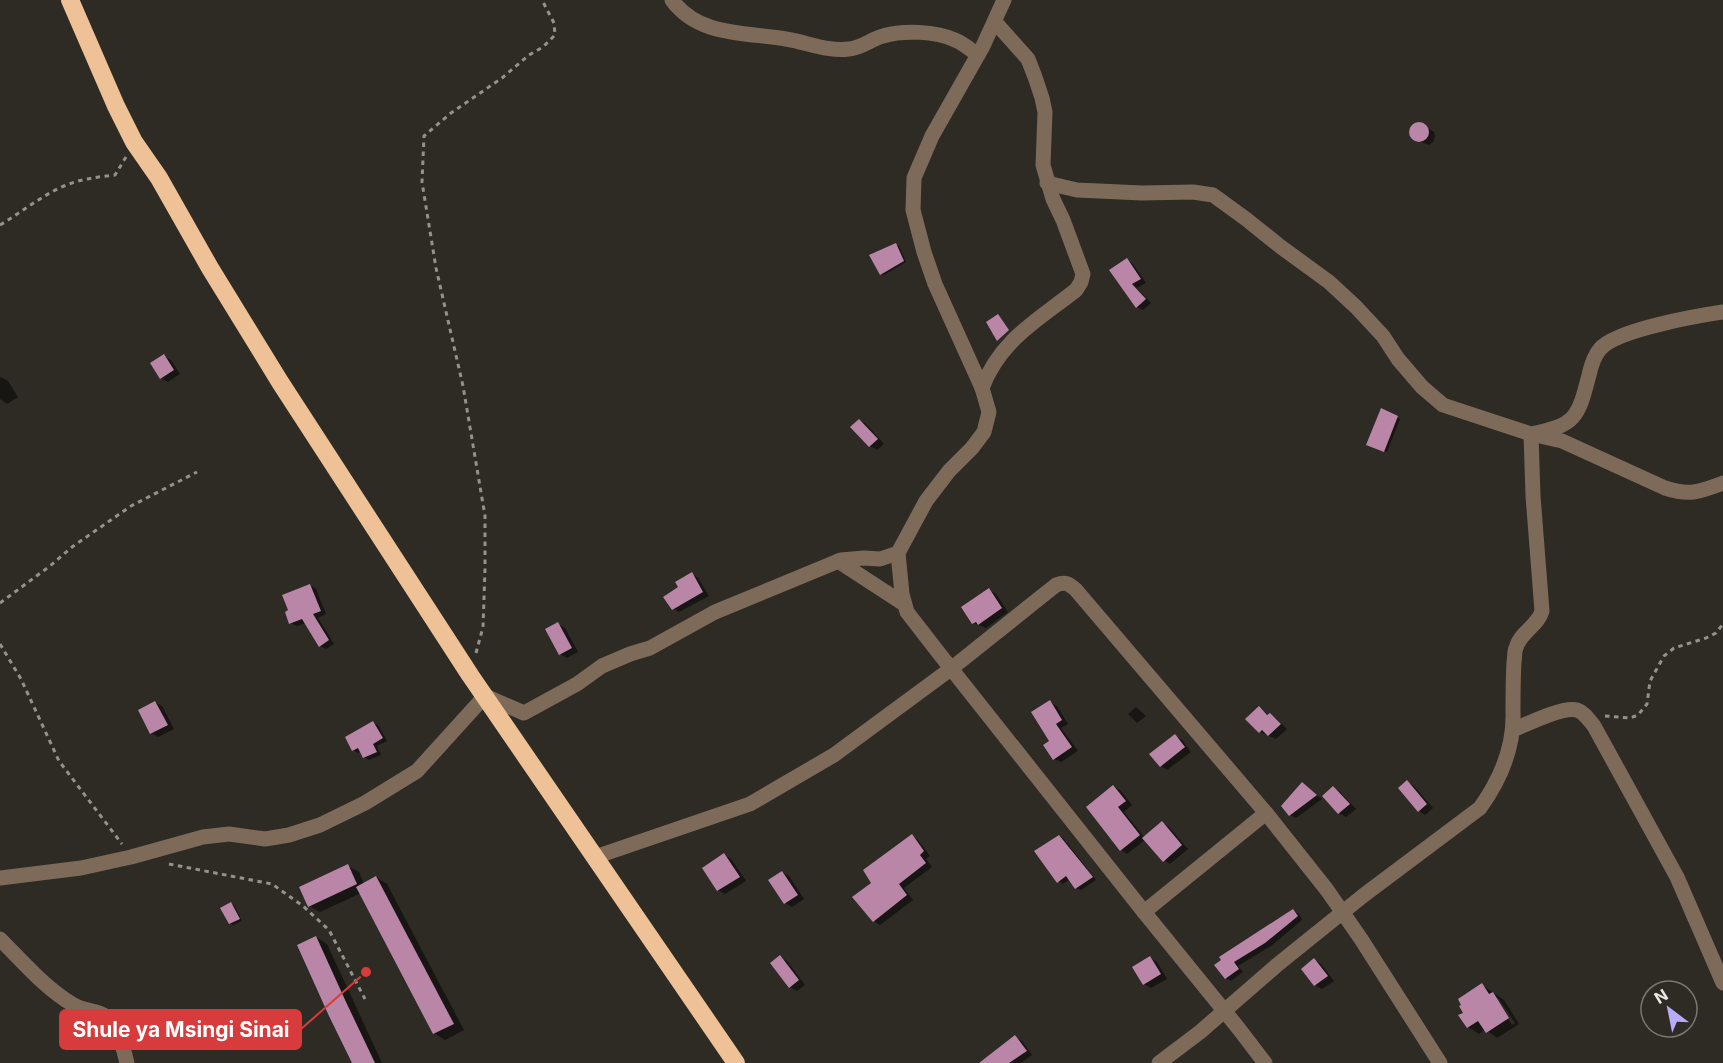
<svg xmlns="http://www.w3.org/2000/svg" width="1723" height="1063" font-family="Inter,sans-serif">
<style>
.shadow{fill:#0007;fill-rule:evenodd}
.building{fill:#b986a7}
.lines{fill:none;stroke-linecap:round;stroke-linejoin:round}
.path{stroke:#95928d;stroke-width:3;stroke-dasharray:4.5 4.5;stroke-linecap:butt}
.minor{stroke:#7d6a59;stroke-width:15}
.highway{stroke:#efc196;stroke-width:18}
.leader{fill:none;stroke:#d83b3b;stroke-width:2}
.callout-dot{fill:#d83b3b;stroke:#2e2a24;stroke-width:2}
.callout{fill:#d83b3b;stroke:#d83b3b;stroke-width:2}
.callout-label{font-size:21px;text-anchor:middle;font-weight:bold;fill:#fff}
</style>
<rect width="100%" height="100%" fill="#2e2a24"/>
<g class="shadow">
<path d="M1421,124L1434,132L1435,137L1433,142L1429,145L1413,139L1410,131L1413,126Z"/>
<path d="M896,245L899,246L906,262L884,275L881,274Z"/>
<path d="M1127,260L1133,264L1146,283L1137,288L1151,303L1143,310L1137,307L1111,270Z"/>
<path d="M164,356L171,360L180,374L168,382L161,378Z"/>
<path d="M1,377L8,381L18,397L7,404L0,399V378Z"/>
<path d="M1382,410L1400,419L1387,452L1371,446Z"/>
<path d="M859,420L866,424L884,444L877,450L870,446Z"/>
<path d="M692,574L698,578L709,596L679,612L673,608L680,588Z"/>
<path d="M310,585L316,589L326,614L318,618L334,644L326,649L320,646L306,623L297,626L290,623Z"/>
<path d="M989,590L996,594L1008,612L986,628L973,623Z"/>
<path d="M558,624L565,628L578,652L567,658L560,654Z"/>
<path d="M155,702L162,706L174,729L158,737L151,733Z"/>
<path d="M1050,702L1057,706L1068,724L1061,728L1078,751L1061,762L1054,759Z"/>
<path d="M1136,707L1146,716L1137,723L1128,714Z"/>
<path d="M1259,708L1269,715L1277,719L1287,729L1276,739L1260,732Z"/>
<path d="M373,723L378,725L387,741L377,746L381,755L369,760L364,757L361,751L358,753L353,750Z"/>
<path d="M1175,736L1182,740L1191,752L1167,770L1161,766Z"/>
<path d="M1408,782L1414,786L1433,808L1425,815L1419,811Z"/>
<path d="M1303,784L1322,799L1296,818L1290,815L1283,806Z"/>
<path d="M1113,786L1120,790L1132,805L1124,812L1144,837L1162,823L1169,827L1188,849L1170,864L1164,860L1145,840L1127,854L1121,850Z"/>
<path d="M1334,788L1340,792L1356,809L1346,817L1339,813Z"/>
<path d="M912,836L918,840L930,856L926,859L932,867L904,888L913,900L880,925L874,921L873,883Z"/>
<path d="M1060,836L1064,839L1096,880L1081,890L1076,888L1070,879L1063,884L1058,881Z"/>
<path d="M724,855L731,859L746,881L725,894L718,890Z"/>
<path d="M348,866L359,872L364,884L376,877L387,884L464,1030L445,1040L434,1033L361,893L320,912L309,906Z"/>
<path d="M782,872L789,876L804,899L792,907L785,903Z"/>
<path d="M231,904L234,905L242,921L233,925L230,923Z"/>
<path d="M1293,911L1299,914L1302,920L1271,946L1238,966L1243,972L1231,981L1226,978L1223,960Z"/>
<path d="M316,937L327,944L382,1063H354Z"/>
<path d="M780,957L787,961L805,985L797,991L790,987Z"/>
<path d="M1150,958L1157,962L1167,979L1151,988L1144,984Z"/>
<path d="M1314,960L1321,964L1334,981L1322,989L1315,985L1303,969Z"/>
<path d="M1482,985L1504,1000L1519,1024L1497,1038L1485,1029L1479,1034L1468,1027L1465,1013ZM1495,998H1498L1515,1023L1512,1025Z"/>
<path d="M1015,1037L1022,1041L1032,1055L1021,1063H982Z"/>
</g>
<g class="building">
<circle cx="1419" cy="132" r="10"/>
<path d="M896,243L904,261L880,275L869,255Z"/>
<path d="M1127,258L1141,279L1132,284L1146,299L1136,308L1109,270Z"/>
<path d="M998,314L1009,330L997,341L986,322Z"/>
<path d="M164,354L174,370L160,379L150,363Z"/>
<path d="M1381,408L1398,416L1384,452L1366,445Z"/>
<path d="M859,419L878,439L869,447L850,427Z"/>
<path d="M692,572L703,592L672,610L663,597L678,587L675,582Z"/>
<path d="M310,584L321,611L313,614L329,640L319,647L302,619L289,624L285,612L288,610L282,595Z"/>
<path d="M989,588L1002,608L978,625L976,622L972,624L961,607Z"/>
<path d="M558,622L572,648L559,655L545,629Z"/>
<path d="M1050,700L1062,720L1056,724L1072,747L1053,760L1043,745L1049,741L1031,712Z"/>
<path d="M155,701L168,725L150,734L138,710Z"/>
<path d="M1259,706L1267,715L1270,713L1281,724L1268,736L1262,730L1259,733L1245,719Z"/>
<path d="M373,721L383,738L373,744L377,752L363,758L358,748L352,751L345,737Z"/>
<path d="M1175,734L1185,747L1160,767L1149,754Z"/>
<path d="M1407,780L1427,804L1418,812L1398,788Z"/>
<path d="M1302,782L1317,795L1289,816L1281,806Z"/>
<path d="M1113,785L1126,801L1118,807L1140,835L1120,851L1086,807Z"/>
<path d="M1333,786L1350,804L1338,814L1322,796Z"/>
<path d="M1162,821L1182,845L1163,862L1142,838Z"/>
<path d="M912,834L924,851L920,855L926,863L899,884L907,895L873,922L852,897L871,883L863,870Z"/>
<path d="M1059,835L1093,877L1075,889L1066,876L1057,883L1034,851Z"/>
<path d="M724,853L740,877L717,891L702,868Z"/>
<path d="M348,864L357,884L308,907L299,887Z"/>
<path d="M782,871L798,895L784,904L768,880Z"/>
<path d="M376,876L454,1024L433,1034L356,887Z"/>
<path d="M231,902L240,919L229,924L220,908Z"/>
<path d="M1293,909L1298,916L1265,943L1234,962L1239,969L1225,979L1214,965L1221,960L1219,957Z"/>
<path d="M316,936L346,1002L375,1063H352L329,1016L297,945Z"/>
<path d="M780,955L799,980L789,988L770,963Z"/>
<path d="M1150,956L1161,974L1143,985L1132,967Z"/>
<path d="M1314,958L1328,976L1314,986L1301,969Z"/>
<path d="M1482,983L1489,994L1493,992L1509,1018L1486,1033L1478,1021L1467,1028L1458,1015L1463,1013L1459,1006L1461,1005L1458,999Z"/>
<path d="M1015,1035L1027,1051L1009,1063H979Z"/>
</g>
<g class="lines">
<g class="path">
<path d="M0,225C22,212 41,196 64,186C80,179 97,177 115,175L126,157"/>
<path d="M0,603L50,566L72,547L131,506L197,472"/>
<path d="M0,644L21,679L59,761L122,844"/>
<path d="M476,653L483,627L485,569V516L463,386L436,268L422,182L424,136L451,113L502,78L529,55L543,47L555,35L554,23L542,0"/>
<path d="M1605,716L1630,718L1638,715L1647,704L1650,681L1664,656L1674,648L1706,638L1716,633L1723,624"/>
<path d="M169,864L272,884L303,906L329,930L365,999"/>
</g>
<g class="minor">
<path d="M672,0C699,37 746,32 786,39C806,42 828,52 849,49C862,48 871,39 883,36C903,30 936,31 955,40C963,43 971,50 978,55"/>
<path d="M1004,0L983,46L932,136L914,178L913,210L924,252L935,284L982,388L989,412L984,432L972,448L949,471L926,501L898,553L902,594L907,612L938,652L1144,912L1239,1029L1265,1063"/>
<path d="M1047,183L1077,190L1142,193L1193,192L1213,195L1246,219L1281,247L1329,282L1356,307L1383,336L1398,359L1422,387L1443,405L1531,434L1562,441L1665,488C1690,496 1699,492 1723,483"/>
<path d="M982,388C1000,340 1038,320 1076,290L1081,282L1083,274L1063,220L1053,199L1043,165L1045,112L1042,98L1035,77L1028,59L995,22"/>
<path d="M838,561L904,604"/>
<path d="M1513,730C1527,724 1563,706 1577,710C1584,712 1589,720 1594,726L1677,877L1723,983"/>
<path d="M595,857L750,804L834,755L952,668L1056,585C1066,581 1069,584 1076,590L1266,813L1327,890L1361,939L1440,1063"/>
<path d="M0,878L81,868L131,857L203,837L229,834L265,839L289,835L320,825L365,803L417,771L485,696L524,713L577,684L602,666L630,654L650,648L715,612L841,560L864,558L880,559L898,553"/>
<path d="M1144,912L1266,813"/>
<path d="M0,939C23,962 45,988 72,1004C84,1012 100,1009 110,1020C120,1032 123,1048 127,1063"/>
<path d="M1159,1063L1200,1032L1277,965L1364,895L1480,808C1500,780 1514,748 1513,713C1513,695 1513,679 1514,662C1515,657 1514,652 1516,648C1520,632 1538,626 1542,611L1533,496L1531,434C1576,425 1578,418 1589,375C1591,366 1594,356 1600,349C1616,330 1696,316 1723,312"/>
</g>
<path class="highway" d="M70,0L116,106L134,142L159,178L210,268L280,382L470,675L736,1063"/>
</g>
<path class="leader" d="M366 972L301 1029"/>
<circle class="callout-dot" cx="366" cy="972" r="6"/>
<rect class="callout" x="60" y="1010" width="241" height="39" rx="6"/>
<g class="callout-label">
<text x="181" y="1037">Shule ya Msingi Sinai</text>
</g>
<g transform="translate(1669 1009) rotate(328)"><circle r="28" fill="#2e2a24" stroke="#7a7671" stroke-width="1.5"/>
<path d="M0-4.5L10 22L0 15L-10 22Z" fill="#b8abf7"/>
<text y="-9" font-size="16" font-weight="bold" text-anchor="middle" fill="#ebe9e5">N</text>
</g>
</svg>
